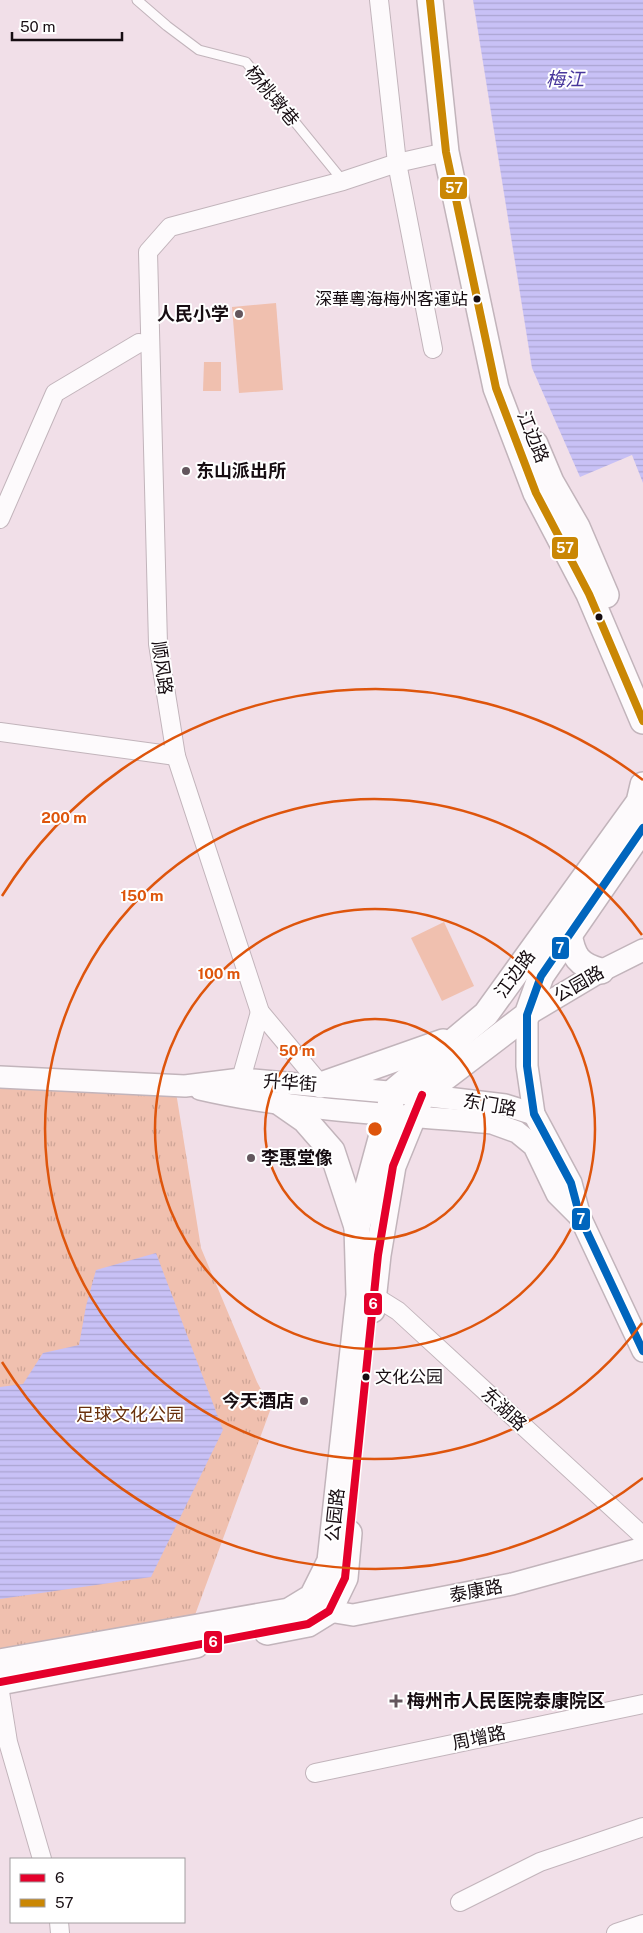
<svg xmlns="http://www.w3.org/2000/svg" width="643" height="1933" font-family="'Public Sans','Noto Sans SC',sans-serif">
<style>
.grass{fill:url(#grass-tufts)}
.pitch{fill:#f0c0af}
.water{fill:url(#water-rules)}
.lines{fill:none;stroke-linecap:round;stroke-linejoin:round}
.service-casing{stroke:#c2b4bb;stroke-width:11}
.minor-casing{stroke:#c2b4bb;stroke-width:20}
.tertiary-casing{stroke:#c2b4bb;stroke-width:24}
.secondary-casing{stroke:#c2b4bb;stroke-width:28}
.service{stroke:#fdfafc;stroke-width:9}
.minor{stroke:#fdfafc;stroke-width:18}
.tertiary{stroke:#fdfafc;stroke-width:21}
.secondary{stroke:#fdfafc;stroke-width:25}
.bus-1-casing{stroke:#fff;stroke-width:11}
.bus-2-casing{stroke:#fff;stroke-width:11}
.bus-3-casing{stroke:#fff;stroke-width:11}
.bus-1{stroke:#e4002b;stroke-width:8}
.bus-2{stroke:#ca8704;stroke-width:8}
.bus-3{stroke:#0065bd;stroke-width:8}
.ring{fill:none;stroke:#de550c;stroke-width:2.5}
.bus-dot{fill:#170d12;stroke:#fff;stroke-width:2}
.poi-dot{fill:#63565d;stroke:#fff;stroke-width:2}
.labels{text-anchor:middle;stroke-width:4;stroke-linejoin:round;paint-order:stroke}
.bus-label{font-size:17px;fill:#170d12;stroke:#fff;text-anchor:end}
.street-label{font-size:18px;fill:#170d12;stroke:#fff}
.poi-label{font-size:18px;font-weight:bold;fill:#170d12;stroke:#fff;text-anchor:start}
.park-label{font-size:18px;fill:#6a310d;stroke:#fff}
.water-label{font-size:19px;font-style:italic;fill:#48379c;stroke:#fff}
.centre{fill:#de550c;stroke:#fff;stroke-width:2.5}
.ring-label{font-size:15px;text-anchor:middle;font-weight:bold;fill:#de550c;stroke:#fff;stroke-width:4;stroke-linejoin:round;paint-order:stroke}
.line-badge{stroke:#fff;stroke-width:2}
.badge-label{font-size:14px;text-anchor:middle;font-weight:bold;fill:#fff}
</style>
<defs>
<pattern id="grass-tufts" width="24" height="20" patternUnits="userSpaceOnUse" patternTransform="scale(1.25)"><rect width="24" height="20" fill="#f0c0af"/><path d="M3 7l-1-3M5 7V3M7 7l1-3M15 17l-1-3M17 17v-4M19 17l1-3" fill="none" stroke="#cda496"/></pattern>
<pattern id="water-rules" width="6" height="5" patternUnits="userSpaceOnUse" patternTransform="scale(1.25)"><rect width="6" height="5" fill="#c8c1f6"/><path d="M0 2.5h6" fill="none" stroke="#aba5d2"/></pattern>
</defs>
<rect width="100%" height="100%" fill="#f1dfe8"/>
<path class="grass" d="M0,1075L175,1086L201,1248L257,1382L271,1408L188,1634L0,1668Z"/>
<g class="pitch">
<path d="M276,303L283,390L239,393L232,307Z"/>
<path d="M204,362H221V391H203Z"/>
<path d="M444,922L474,986L442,1001L411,938Z"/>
</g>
<g class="water">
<path d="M473,0H643V483L632,455L580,477L532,368Z"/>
<path d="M156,1253L223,1430L151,1577L0,1599V1387L23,1384L43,1353L79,1345L86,1306L96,1270Z"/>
</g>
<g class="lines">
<g class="service-casing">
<path id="service" d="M137,0L167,26L199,50L246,62L343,181"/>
</g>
<g class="minor-casing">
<g id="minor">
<path d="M379,0L397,163L433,349"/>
<path d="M0,519L55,393L139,343"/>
<path d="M0,732L176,756"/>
<path d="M241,1079L260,1012"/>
<path d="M321,1085L260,1012L176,756L158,644L148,252L170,227L343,181L397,163L446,152"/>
<path d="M364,1295L374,1296L398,1311L643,1536"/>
<path d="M0,1692L8,1742L42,1859"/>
<path d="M315,1773L643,1704"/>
<path d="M460,1902L540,1862L643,1827"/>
<path d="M59,1922L60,1933"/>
<path d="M616,1933L643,1924"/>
</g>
</g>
<g class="tertiary-casing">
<g id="tertiary">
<path d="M643,950L601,971L527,1015V1066L534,1114L571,1183L580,1217L643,1351"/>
<path d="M0,1077L185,1086L241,1079L422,1095L505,1105L534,1114"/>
<path d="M200,1089C295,1111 395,1114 492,1123L517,1132L534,1146L557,1194L579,1216"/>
<path d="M318,1601L329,1611L353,1615L512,1584L643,1548"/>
</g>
</g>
<g class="secondary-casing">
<g id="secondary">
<path d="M430,0L446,152L496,388L536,493L589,594L643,721"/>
<path d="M535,444L551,482L577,527L606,595"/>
<path d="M569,934C573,956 578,965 601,971"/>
<path d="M321,1085L443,1042"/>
<path d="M282,1104L305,1120L332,1151L357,1227"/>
<path d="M372,1310L378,1255L393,1166L422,1095L527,1015L541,976L643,828"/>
<path d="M267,1632L308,1624L329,1611L345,1578L349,1533"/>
<path d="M0,1662L289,1611L312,1597L330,1561L359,1295L357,1227L394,1091L486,1014L639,802L643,785"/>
<path d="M0,1682L196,1645"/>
</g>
</g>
<use href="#service" class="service"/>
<use href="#minor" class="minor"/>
<use href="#tertiary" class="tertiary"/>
<use href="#secondary" class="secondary"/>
<g class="bus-1-casing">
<path id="bus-1" d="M0,1682L308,1624L329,1611L345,1578L378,1255L393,1166L422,1095"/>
</g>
<g class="bus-2-casing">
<path id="bus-2" d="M430,0L446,152L496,388L536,493L589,594L643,721"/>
</g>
<g class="bus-3-casing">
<path id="bus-3" d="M643,828L541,976L527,1015V1066L534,1114L571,1183L580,1217L643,1351"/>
</g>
<use href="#bus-1" class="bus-1"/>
<use href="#bus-2" class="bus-2"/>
<use href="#bus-3" class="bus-3"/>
</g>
<g class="ring">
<circle cx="375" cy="1129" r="110"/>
<circle cx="375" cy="1129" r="220"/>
<path d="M642 1323A330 330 0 1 1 642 935"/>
<path d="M643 1478A440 440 0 0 1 2 1362M2 896A440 440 0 0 1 643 780"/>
</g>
<g class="bus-dot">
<circle cx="477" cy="299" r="4.5"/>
<circle cx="599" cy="617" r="4.5"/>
<circle cx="366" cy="1377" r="4.5"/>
</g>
<g class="poi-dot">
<circle cx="239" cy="314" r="5"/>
<circle cx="186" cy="471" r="5"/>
<circle cx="251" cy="1158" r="5"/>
<circle cx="304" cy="1401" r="5"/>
<path d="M393.5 1693.5h5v5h5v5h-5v5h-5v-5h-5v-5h5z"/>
</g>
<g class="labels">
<g class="bus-label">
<text x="468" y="305">深華粵海梅州客運站</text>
<text x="375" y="1383" text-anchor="start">文化公园</text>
</g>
<g class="street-label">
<text transform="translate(272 96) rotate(50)" y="6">杨桃墩巷</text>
<text transform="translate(533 437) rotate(68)" y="6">江边路</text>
<text transform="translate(162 668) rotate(82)" y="6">顺风路</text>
<text transform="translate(515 974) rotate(-54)" y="6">江边路</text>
<text transform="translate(579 984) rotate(-30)" y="6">公园路</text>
<text transform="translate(290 1083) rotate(4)" y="6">升华街</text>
<text transform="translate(490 1105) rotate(10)" y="6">东门路</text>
<text transform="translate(504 1409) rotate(43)" y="6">东湖路</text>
<text transform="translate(335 1515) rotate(-84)" y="6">公园路</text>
<text transform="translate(476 1591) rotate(-11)" y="6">泰康路</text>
<text transform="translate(479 1738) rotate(-12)" y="6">周增路</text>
</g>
<g class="poi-label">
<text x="229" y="320" text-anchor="end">人民小学</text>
<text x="196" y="477">东山派出所</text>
<text x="261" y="1164">李惠堂像</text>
<text x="294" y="1407" text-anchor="end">今天酒店</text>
<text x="407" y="1707">梅州市人民医院泰康院区</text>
</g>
<g class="park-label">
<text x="130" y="1421">足球文化公园</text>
</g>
<g class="water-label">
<text x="565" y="86">梅江</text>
</g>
</g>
<circle cx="375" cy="1129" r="8" class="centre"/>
<g class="ring-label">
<text x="64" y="823">200 m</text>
<text x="142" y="901">150 m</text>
<text x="219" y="979">100 m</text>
<text x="297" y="1056">50 m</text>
</g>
<g class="line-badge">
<rect x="439" y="176" width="29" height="24" rx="5" fill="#ca8704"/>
<rect x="551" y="536" width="28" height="24" rx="5" fill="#ca8704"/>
<rect x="551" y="936" width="19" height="24" rx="5" fill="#0065bd"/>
<rect x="571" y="1207" width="20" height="24" rx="5" fill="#0065bd"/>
<rect x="363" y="1292" width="20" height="24" rx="5" fill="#e4002b"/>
<rect x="203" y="1630" width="20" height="24" rx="5" fill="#e4002b"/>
</g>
<g class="badge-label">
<text x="454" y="193">57</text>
<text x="565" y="553">57</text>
<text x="560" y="953">7</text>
<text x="581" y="1224">7</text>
<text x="373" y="1309">6</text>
<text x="213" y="1647">6</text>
</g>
<rect x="10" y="1858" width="175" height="65" fill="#ffffff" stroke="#a29ea0"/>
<rect x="20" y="1874" width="25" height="8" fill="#e4002b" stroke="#a29ea0"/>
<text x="55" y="1883" font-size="15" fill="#170d12">6</text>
<rect x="20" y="1899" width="25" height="8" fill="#ca8704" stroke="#a29ea0"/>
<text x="55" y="1908" font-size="15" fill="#170d12">57</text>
<path d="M12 32v8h110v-8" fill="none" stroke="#170d12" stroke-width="2.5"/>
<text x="20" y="32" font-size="15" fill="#170d12" stroke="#ffffff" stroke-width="4" paint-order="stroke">50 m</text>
</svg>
